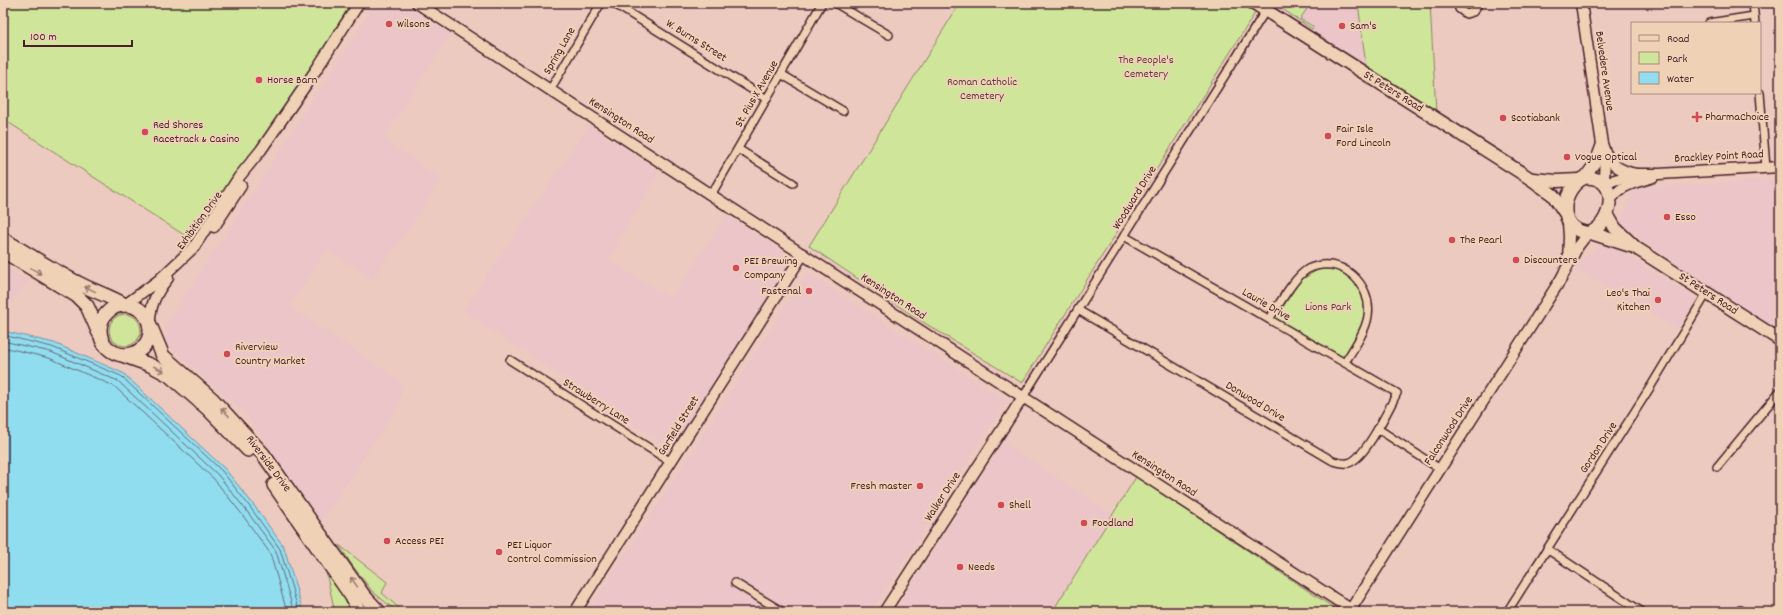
<svg xmlns="http://www.w3.org/2000/svg" width="1783" height="615" font-family="Dekko,sans-serif">
  <rect width="100%" height="100%" fill="#edcac0"/>
  <filter id="ink" filterUnits="userSpaceOnUse"><feTurbulence type="fractalNoise" baseFrequency=".025" numOctaves="2"/><feDisplacementMap in="SourceGraphic" scale="8" xChannelSelector="R" yChannelSelector="G"/><feConvolveMatrix kernelMatrix="1 2 1 2 8 2 1 2 1" color-interpolation-filters="sRGB"/></filter>
  <g filter="url(#ink)">
    <g fill="#ebc5c8">
      <polygon points="376,3 402,3 450,34 383,139 440,178 416,218 372,279 327,250 289,306 403,383 399,404 322,522 244,412 167,345 166,325"/>
      <polygon points="1266,3 1358,3 1366,66"/>
      <polygon points="589,125 659,172 608,259 671,299 727,215 796,261 672,450 463,311"/>
      <polygon points="1780,179 1780,334 1760,322 1621,225 1634,188"/>
      <polygon points="1604,245 1610,245 1696,299 1677,329 1576,268 1586,256"/>
      <polygon points="3,266 28,281 3,311"/>
      <polygon points="807,273 1007,401 871,612 588,612"/>
      <polygon points="1003,442 1113,515 1052,612 895,612"/>
    </g>
    <g fill="#cee59a" stroke="#8c8262">
      <polygon points="3,3 351,3 314,64 192,240 3,119"/>
      <polygon points="960,3 1240,3 1255,13 1022,383 915,317 809,246"/>
      <polygon points="1283,3 1292,3 1295,5 1296,3 1311,3 1300,19 1314,27 1312,29 1281,8"/>
      <polygon points="1358,3 1430,3 1436,112 1366,66"/>
      <path d="M 1319,269 C 1329,268 1341,270 1349,276 C 1360,284 1368,304 1365,317 C 1362,332 1351,346 1343,358 L 1275,319 L 1301,280 Z"/>
      <circle cx="125" cy="330" r="16"/>
      <polygon points="1136,477 1137,477 1340,612 1052,612"/>
      <polygon points="339,545 387,582 382,593 400,609 435,609 440,612 399,612 395,610 372,591 352,565"/>
      <polygon points="325,568 355,612 335,612"/>
    </g>
    <polygon fill="#90ddef" stroke="#7491a1" points="3,331 54,343 123,373 225,469 253,504 284,547 303,612 3,612"/>
    <g fill="none" stroke-linecap="round" stroke-linejoin="round">
      <g stroke="#666b79" stroke-width="1">
        <polyline points="3,335 52,347 121,376 222,471 250,507 280,549 299,612"/>
        <polyline points="3,341 51,352 118,381 218,475 246,510 276,551 294,612"/>
        <polyline points="3,347 49,358 114,386 214,479 241,513 270,553 287,612"/>
      </g>
      <g stroke="#4a1f2b" stroke-width="10">
        <g id="street">
          <polyline points="613,3 767,99"/>
          <polyline points="835,3 889,35"/>
          <polyline points="1458,3 1459,9 1466,14 1473,12 1479,3"/>
          <polyline points="1753,3 1755,23"/>
          <polyline points="1709,23 1754,16"/>
          <polyline points="781,74 843,111"/>
          <polyline points="550,90 601,3"/>
          <polyline points="1760,93 1766,168"/>
          <polyline points="738,149 793,183"/>
          <polyline points="711,195 822,3"/>
          <path d="M 1078,310 L 1333,461 C 1337,462 1343,464 1348,463 C 1365,460 1389,408 1397,393 L 1124,236"/>
          <path d="M 1269,319 C 1279,305 1294,277 1308,269 C 1340,253 1373,284 1368,316 C 1366,331 1353,350 1345,362"/>
          <polyline points="510,360 671,462"/>
          <polyline points="1023,397 1266,10"/>
          <polyline points="1378,429 1440,469"/>
          <polyline points="1717,467 1780,391"/>
          <polyline points="1547,549 1642,612"/>
          <polyline points="735,583 783,612"/>
          <polyline points="1507,612 1651,386 1707,293"/>
          <polyline points="1738,612 1740,610"/>
        </g>
      </g>
      <g stroke="#4a1f2b" stroke-width="13">
        <g id="secondary">
          <polyline points="417,3 711,195 1355,612"/>
          <polyline points="1581,3 1602,144 1605,152 1604,182"/>
          <path d="M 1605,152 C 1612,166 1621,171 1636,174"/>
          <polyline points="1584,178 1595,163 1602,144"/>
          <polyline points="1604,183 1636,174 1659,174 1780,167"/>
          <path d="M 1609,202 C 1622,183 1633,184 1653,177"/>
          <polyline points="1568,223 1569,236 1568,261"/>
          <polyline points="214,227 241,186"/>
          <polyline points="125,305 159,280 194,247 239,177 261,150 318,67 359,3"/>
          <path d="M 150,325 C 149,307 156,292 168,278"/>
          <polyline points="1351,609 1561,279 1578,246 1588,233"/>
          <polyline points="575,612 803,254"/>
          <polyline points="884,612 1023,397"/>
        </g>
      </g>
      <g stroke="#4a1f2b" stroke-width="15">
        <g id="primary">
          <polyline points="1254,3 1531,179 1553,195 1565,213"/>
          <path d="M 1584,178 C 1624,175 1611,228 1588,233 C 1556,230 1561,189 1584,178 Z"/>
          <polyline points="1533,179 1557,181 1579,180"/>
          <polyline points="1607,214 1615,228 1636,248 1780,340"/>
          <polyline points="1591,233 1631,246"/>
        </g>
      </g>
      <g stroke="#4a1f2b" stroke-width="16">
        <g id="highway">
          <path d="M 3,239 C 28,254 52,270 78,283 C 93,291 110,296 125,305"/>
          <polyline points="3,251 77,296 87,306 99,333"/>
          <circle cx="125" cy="330" r="25"/>
          <polyline points="150,325 163,356 212,399 263,454 364,596 379,612"/>
          <polyline points="122,355 150,365 169,375 207,408 248,450"/>
          <polyline points="274,485 352,597 359,612"/>
        </g>
      </g>
      <use href="#street" stroke="#efd2b6" stroke-width="7"/>
      <use href="#secondary" stroke="#efd2b6" stroke-width="10"/>
      <use href="#primary" stroke="#efd2b6" stroke-width="12"/>
      <use href="#highway" stroke="#efd2b6" stroke-width="13"/>
    </g>
    <defs><path id="oneway-shaft" d="M-6 0H5M1.5-3L5.5 0L1.5 3" fill="none" stroke-width="1.6" stroke-linecap="round" stroke-linejoin="round"/></defs>
    <g stroke="#9c7870">
      <use href="#oneway-shaft" transform="translate(36 271) rotate(31)"/>
      <use href="#oneway-shaft" transform="translate(90 289) rotate(-154)"/>
      <use href="#oneway-shaft" transform="translate(159 369) rotate(27)"/>
      <use href="#oneway-shaft" transform="translate(225 412) rotate(-134)"/>
      <use href="#oneway-shaft" transform="translate(354 582) rotate(-125)"/>
    </g>
  </g>
  <g fill="#d1495b" stroke="#efd2b6" stroke-width="1.5">
    <circle cx="389" cy="24" r="4"/>
    <circle cx="1342" cy="26" r="4"/>
    <circle cx="259" cy="80" r="4"/>
    <path d="M1695 111h4v4h4v4h-4v4h-4v-4h-4v-4h4z"/>
    <circle cx="1503" cy="118" r="4"/>
    <circle cx="145" cy="132" r="4"/>
    <circle cx="1328" cy="136" r="4"/>
    <circle cx="1567" cy="157" r="4"/>
    <circle cx="1667" cy="217" r="4"/>
    <circle cx="1452" cy="240" r="4"/>
    <circle cx="1516" cy="260" r="4"/>
    <circle cx="736" cy="268" r="4"/>
    <circle cx="809" cy="291" r="4"/>
    <circle cx="1658" cy="300" r="4"/>
    <circle cx="227" cy="354" r="4"/>
    <circle cx="920" cy="486" r="4"/>
    <circle cx="1001" cy="505" r="4"/>
    <circle cx="1084" cy="523" r="4"/>
    <circle cx="387" cy="541" r="4"/>
    <circle cx="499" cy="552" r="4"/>
    <circle cx="960" cy="567" r="4"/>
  </g>
  <g text-anchor="middle" dominant-baseline="central" stroke-width="4" stroke-linejoin="round" paint-order="stroke">
    <g font-size="12" fill="#4a1f2b" stroke="#efd2b6" text-anchor="start">
      <text x="397" y="24">Wilsons</text>
      <text x="1350" y="26">Sam's</text>
      <text x="267" y="80">Horse Barn</text>
      <text x="1705" y="117">PharmaChoice</text>
      <text x="1511" y="118">Scotiabank</text>
      <text x="153" y="125">Red Shores<tspan x="153" dy="14">Racetrack &amp; Casino</tspan></text>
      <text x="1336" y="129">Fair Isle<tspan x="1336" dy="14">Ford Lincoln</tspan></text>
      <text x="1575" y="157">Vogue Optical</text>
      <text x="1675" y="217">Esso</text>
      <text x="1460" y="240">The Pearl</text>
      <text x="1524" y="260">Discounters</text>
      <text x="744" y="261">PEI Brewing<tspan x="744" dy="14">Company</tspan></text>
      <text x="801" y="291" text-anchor="end">Fastenal</text>
      <text x="1650" y="293" text-anchor="end">Leo's Thai<tspan x="1650" dy="14">Kitchen</tspan></text>
      <text x="235" y="347">Riverview<tspan x="235" dy="14">Country Market</tspan></text>
      <text x="912" y="486" text-anchor="end">Fresh master</text>
      <text x="1009" y="505">Shell</text>
      <text x="1092" y="523">Foodland</text>
      <text x="395" y="541">Access PEI</text>
      <text x="507" y="545">PEI Liquor<tspan x="507" dy="14">Control Commission</tspan></text>
      <text x="968" y="567">Needs</text>
    </g>
    <g font-size="12" fill="#4a1f2b" stroke="#efd2b6">
      <text transform="translate(696 41) rotate(32)">W. Burns Street</text>
      <text transform="translate(560 51) rotate(-60)">Spring Lane</text>
      <text transform="translate(1604 71) rotate(82)">Belvedere Avenue</text>
      <text transform="translate(1393 92) rotate(32)">St Peters Road</text>
      <text transform="translate(757 94) rotate(-60)">St. Pius X Avenue</text>
      <text transform="translate(621 121) rotate(33)">Kensington Road</text>
      <text transform="translate(1719 157) rotate(-3)">Brackley Point Road</text>
      <text transform="translate(1135 198) rotate(-58)">Woodward Drive</text>
      <text transform="translate(200 221) rotate(-54)">Exhibition Drive</text>
      <text transform="translate(1708 294) rotate(33)">St Peters Road</text>
      <text transform="translate(893 297) rotate(33)">Kensington Road</text>
      <text transform="translate(1266 305) rotate(30)">Laurie Drive</text>
      <text transform="translate(596 402) rotate(32)">Strawberry Lane</text>
      <text transform="translate(1255 402) rotate(31)">Donwood Drive</text>
      <text transform="translate(679 426) rotate(-58)">Garfield Street</text>
      <text transform="translate(1449 431) rotate(-57)">Falconwood Drive</text>
      <text transform="translate(1599 448) rotate(-57)">Gordon Drive</text>
      <text transform="translate(268 464) rotate(53)">Riverside Drive</text>
      <text transform="translate(1164 474) rotate(33)">Kensington Road</text>
      <text transform="translate(943 497) rotate(-57)">Walker Drive</text>
    </g>
    <g font-size="12" fill="#5e3d3c" stroke="#efd2b6">
      <text x="1146" y="60">The People's<tspan x="1146" dy="14">Cemetery</tspan></text>
      <text x="982" y="82">Roman Catholic<tspan x="982" dy="14">Cemetery</tspan></text>
      <text x="1328" y="307">Lions Park</text>
    </g>
  </g>
  <rect width="1783" height="615" fill="none" stroke="#efd2b6" stroke-width="16"/>
  <rect x="8" y="8" width="1767" height="599" fill="none" stroke="#4a1f2b" stroke-width="1.5" filter="url(#ink)"/>
  <rect x="1631" y="22" width="130" height="72" fill="#efd2b6" stroke="#ad8a7e"/>
  <rect x="1639" y="35" width="20" height="6" fill="#efd2b6" stroke="#ad8a7e"/>
  <text x="1667" y="42" font-size="12" fill="#4a1f2b">Road</text>
  <rect x="1639" y="52" width="20" height="12" fill="#cee59a" stroke="#ad8a7e"/>
  <text x="1667" y="62" font-size="12" fill="#4a1f2b">Park</text>
  <rect x="1639" y="72" width="20" height="12" fill="#90ddef" stroke="#ad8a7e"/>
  <text x="1667" y="82" font-size="12" fill="#4a1f2b">Water</text>
  <path d="M24 40v6h108v-6" fill="none" stroke="#4a1f2b" stroke-width="2"/>
  <text x="30" y="40" font-size="12" fill="#4a1f2b" stroke="#efd2b6" stroke-width="3" paint-order="stroke">100 m</text>
</svg>
